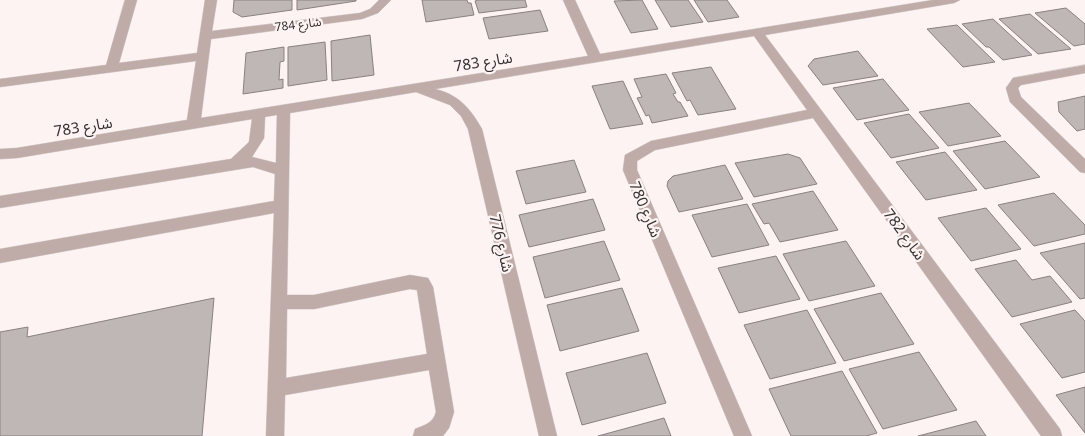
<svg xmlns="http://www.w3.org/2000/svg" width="1085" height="436" font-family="'Noto Sans','Noto Sans Arabic',sans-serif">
  <rect width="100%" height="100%" fill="#fcf3f2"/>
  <g fill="#bfb7b6" stroke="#898180">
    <polygon points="234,0 292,0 292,10 242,17 233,12"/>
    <polygon points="297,0 356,0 356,1 297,10"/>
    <polygon points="422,0 467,0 468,3 471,3 474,15 426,22"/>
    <polygon points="478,0 525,0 527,7 479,13 475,1"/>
    <polygon points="642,0 658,29 631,33 614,1"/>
    <polygon points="655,0 688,0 703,22 671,27"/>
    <polygon points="694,0 727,0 739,17 708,22"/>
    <polygon points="1066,8 1085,24 1085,44 1074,46 1035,13"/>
    <polygon points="540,10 548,31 489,39 483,18"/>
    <polygon points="1030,14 1071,49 1038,54 999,19"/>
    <polygon points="993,19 1032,55 1003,60 989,47 986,47 962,24"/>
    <polygon points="957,25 995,62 963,67 927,29"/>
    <polygon points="370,35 374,75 332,81 331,41"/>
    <polygon points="325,42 327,80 288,86 288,47"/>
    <polygon points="284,47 284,61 280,62 279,80 283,79 283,88 243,94 246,53"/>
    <polygon points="858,51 878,76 823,85 808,66 814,59"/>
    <polygon points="711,67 736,109 698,115 690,100 687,101 672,73"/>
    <polygon points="666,74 676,93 673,94 678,102 680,102 688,116 652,123 649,115 646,116 637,98 642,97 634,79"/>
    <polygon points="883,79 909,110 857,120 833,88"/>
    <polygon points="623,81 643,124 610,129 592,86"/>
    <polygon points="1085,96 1085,129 1077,131 1059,112 1058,102"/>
    <polygon points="969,103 1001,136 948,146 919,112"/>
    <polygon points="909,114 939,148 891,158 864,123"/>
    <polygon points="1005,141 1040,177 985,189 953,151"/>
    <polygon points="945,152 977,190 926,200 896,162"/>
    <polygon points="788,154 800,158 817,184 754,197 735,163"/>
    <polygon points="574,160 586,192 526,204 516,171"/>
    <polygon points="725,165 743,199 679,212 667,186 668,181 673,176"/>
    <polygon points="813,191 838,230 780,242 769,223 764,224 752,204"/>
    <polygon points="1054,193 1085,225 1085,234 1034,246 998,205"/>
    <polygon points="593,199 605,230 529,247 519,215"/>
    <polygon points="747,204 769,245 712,257 692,215"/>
    <polygon points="986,208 1021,249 971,261 938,218"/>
    <polygon points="604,241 620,280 545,298 533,257"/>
    <polygon points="846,241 875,286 809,301 783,254"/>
    <polygon points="1085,243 1085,298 1080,299 1040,253"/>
    <polygon points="776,256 800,299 739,313 718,268"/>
    <polygon points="1016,260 1032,280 1050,276 1072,302 1012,317 975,269"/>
    <polygon points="622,288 639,331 560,351 547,305"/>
    <polygon points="881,293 914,344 844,361 814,309"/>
    <polygon points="214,298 202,436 0,436 0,332 28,327 27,337"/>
    <polygon points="807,310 836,363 770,379 744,325"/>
    <polygon points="1075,310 1085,321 1085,372 1062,378 1020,324"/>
    <polygon points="919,352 957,410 883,429 849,369"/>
    <polygon points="647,353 666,403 582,425 566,373"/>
    <polygon points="842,371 877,433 866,436 791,436 769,389"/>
    <polygon points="1085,387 1085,433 1056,395"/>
    <polygon points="664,418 671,436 598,436"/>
    <polygon points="976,421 986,436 918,436"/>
  </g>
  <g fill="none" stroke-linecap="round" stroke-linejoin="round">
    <g stroke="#d8d0cf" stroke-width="1">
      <g id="minor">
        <path d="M 125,0 L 137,0 L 119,63 L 197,53 L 205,0 L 217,0 L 212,31 L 360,13 L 370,9 L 379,0 L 391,0 L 378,13 L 362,19 L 211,39 L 201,118 L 588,56 L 563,0 L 575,0 L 600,54 L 933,0 L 960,0 L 954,3 L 765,35 L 1060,429 L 1062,436 L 1041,436 L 813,118 L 655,150 L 637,161 L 637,170 L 752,436 L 734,436 L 623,170 L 625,155 L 651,141 L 807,110 L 754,36 L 435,89 C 459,95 470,108 482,129 L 557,436 L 539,436 L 468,129 L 461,116 L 450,105 L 416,92 L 290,113 L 287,295 L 314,295 L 410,275 L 428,278 L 433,287 L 454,412 L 449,428 L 443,436 L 413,436 L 415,429 C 425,425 433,423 436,412 L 429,370 L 285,395 L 284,436 L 266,436 L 274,213 L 0,263 L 0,249 L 274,201 L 275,174 L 253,167 L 0,208 L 0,196 L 231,159 L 249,142 L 252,119 L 17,158 L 0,159 L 0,149 L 17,148 L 187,120 L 196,61 L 0,87 L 0,79 L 106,65 ZM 277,115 L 276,163 L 252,157 L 264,138 L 265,117 ZM 410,289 L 417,290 L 427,354 L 286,378 L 287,309 L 314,309 Z"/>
        <polygon points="1085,65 1085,73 1021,85 1018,88 1021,97 1085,159 1085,173 1080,172 1010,102 1006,88 1013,78"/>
      </g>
    </g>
    <use href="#minor" fill="#bfaba7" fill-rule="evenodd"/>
  </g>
  <g text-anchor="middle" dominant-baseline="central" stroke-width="4.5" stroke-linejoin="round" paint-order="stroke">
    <g font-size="12" fill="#343130" stroke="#fcf3f2">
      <text transform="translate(298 24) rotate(-7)">شارع 784</text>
    </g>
    <g font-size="15" fill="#343130" stroke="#fcf3f2">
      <text transform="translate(483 61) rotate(-9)">شارع 783</text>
      <text transform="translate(83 126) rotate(-9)">شارع 783</text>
      <text transform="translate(646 209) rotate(67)">شارع 780</text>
      <text transform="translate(905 234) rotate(54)">شارع 782</text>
      <text transform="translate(502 243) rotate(77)">شارع 776</text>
    </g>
  </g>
</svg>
